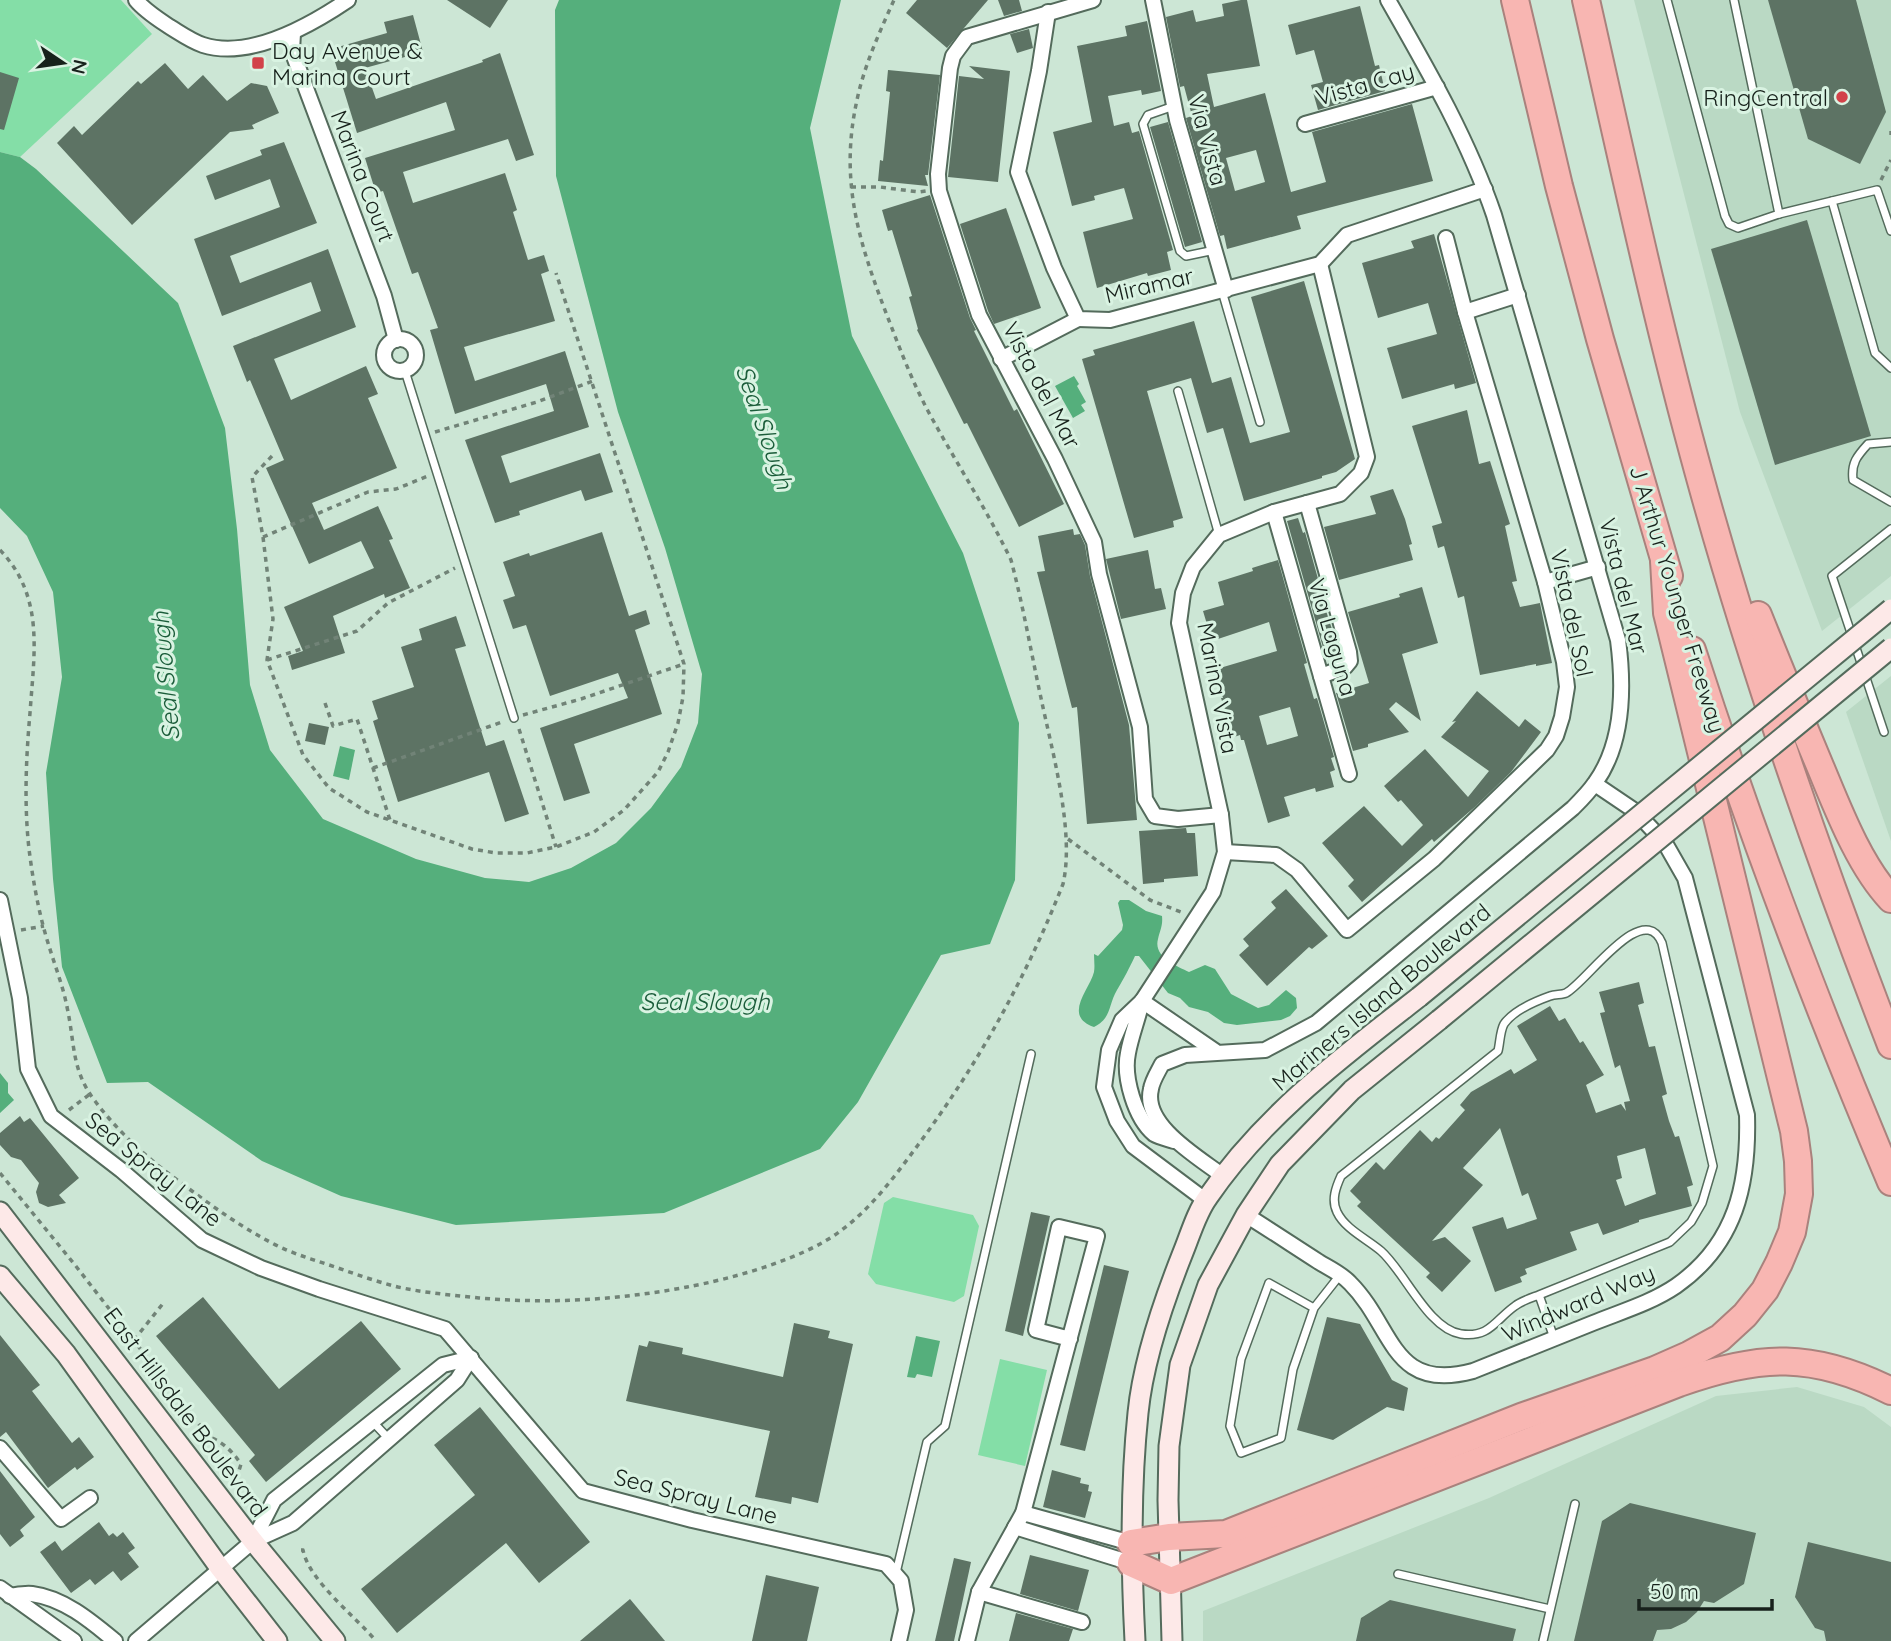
<svg xmlns="http://www.w3.org/2000/svg" width="1891" height="1641" font-family="Quicksand,sans-serif">
  <rect width="100%" height="100%" fill="#cce6d5"/>
  <g fill="#bad9c4">
    <polygon points="1634,0 1891,0 1891,576 1822,631 1740,412"/>
    <polygon points="1891,676 1891,841 1846,712"/>
    <polygon points="1797,1387 1864,1407 1891,1427 1891,1641 1203,1641 1203,1611 1489,1498 1716,1396"/>
  </g>
  <g fill="#84dea7">
    <polygon points="0,0 121,0 152,34 20,157 0,152"/>
    <polygon points="893,1197 973,1215 979,1226 964,1296 954,1302 876,1284 868,1274 884,1203"/>
    <polygon points="1000,1359 1047,1370 1025,1466 978,1455"/>
  </g>
  <g fill="#55af7c">
    <polygon points="559,0 841,0 810,128 852,336 963,553 1019,723 1015,880 990,944 941,955 858,1102 820,1149 664,1213 456,1225 341,1196 262,1161 148,1082 107,1083 62,967 53,879 46,773 62,677 53,592 27,536 0,508 0,152 20,157 36,169 178,303 225,428 237,529 250,685 270,750 323,819 416,859 485,878 529,882 571,868 616,843 651,808 681,767 698,723 702,674 665,548 618,412 556,176 555,10"/>
    <polygon points="1074,376 1079,384 1077,386 1086,402 1081,405 1085,411 1073,418 1055,386"/>
    <polygon points="340,746 355,750 349,780 333,776"/>
    <path d="M 1120,900 L 1129,900 L 1146,911 L 1162,916 C 1163,926 1160,930 1158,939 C 1153,957 1177,966 1189,972 L 1205,965 L 1215,969 L 1231,994 L 1258,1008 L 1269,1005 L 1286,990 L 1296,998 L 1297,1008 L 1290,1016 L 1281,1020 L 1237,1025 L 1224,1023 L 1208,1012 L 1189,1007 L 1180,998 L 1168,993 L 1139,956 L 1135,956 C 1129,969 1124,978 1117,990 C 1108,1005 1112,1018 1094,1027 C 1062,1016 1090,989 1094,972 C 1095,966 1094,960 1094,954 L 1098,956 L 1122,930 L 1123,925 L 1118,903 Z"/>
    <polygon points="0,1073 8,1083 8,1093 14,1100 0,1113"/>
    <polygon points="916,1336 940,1341 932,1377 917,1374 915,1378 907,1377"/>
  </g>
  <g fill="#5d7364" fill-rule="evenodd">
    <polygon points="447,0 508,0 490,28"/>
    <polygon points="917,0 988,0 947,48 906,13"/>
    <polygon points="998,0 1019,0 1022,11 1004,16"/>
    <path d="M 1241,0 L 1247,0 L 1260,66 L 1207,74 L 1214,107 L 1265,93 L 1291,192 L 1326,182 L 1312,132 L 1412,104 L 1433,181 L 1297,216 L 1301,229 L 1227,249 L 1224,235 L 1220,236 L 1186,118 L 1192,116 L 1184,86 L 1180,87 L 1166,17 L 1193,10 L 1196,22 L 1224,16 L 1222,4 ZM 1256,150 L 1265,182 L 1235,191 L 1226,158 Z"/>
    <polygon points="1768,0 1856,0 1886,112 1860,164 1808,139"/>
    <polygon points="1360,6 1375,66 1379,65 1385,91 1318,110 1311,85 1323,82 1314,50 1296,55 1288,25"/>
    <polygon points="413,15 423,52 365,68 376,99 483,62 482,60 500,53 534,155 516,161 508,139 403,172 413,203 505,173 517,210 513,212 528,260 544,255 549,271 541,274 555,321 464,347 475,381 565,351 589,427 501,456 510,483 600,453 613,492 585,501 581,490 519,511 520,515 495,523 465,440 554,411 546,384 455,414 430,330 438,328 418,272 412,274 383,191 376,193 365,158 455,130 446,102 357,133 331,49 387,33 384,22"/>
    <polygon points="1147,21 1161,91 1142,95 1141,90 1108,96 1114,126 1129,122 1132,133 1139,131 1173,250 1167,252 1171,270 1148,276 1147,273 1097,288 1083,232 1133,219 1124,188 1094,196 1095,200 1072,206 1053,132 1092,122 1077,46 1127,36 1125,26"/>
    <polygon points="1029,29 1033,48 1017,53 1010,34"/>
    <polygon points="165,63 188,89 203,75 227,101 251,83 267,86 279,113 252,125 254,129 230,132 132,225 57,143 74,126 82,135 138,81 141,84"/>
    <polygon points="969,66 1010,71 998,182 948,177 959,76 984,79"/>
    <polygon points="888,70 940,75 928,175 925,175 928,186 878,181 880,160 883,161 890,92 886,91"/>
    <polygon points="0,72 19,78 4,130 0,129"/>
    <polygon points="1168,122 1202,242 1185,247 1150,127"/>
    <polygon points="284,142 317,223 230,256 240,283 328,249 356,327 274,359 291,400 366,366 378,394 368,398 397,468 312,503 324,530 378,506 393,539 389,540 410,588 385,598 384,594 333,616 345,653 292,670 288,656 303,651 284,607 374,568 361,541 309,564 266,468 284,460 250,380 247,382 233,346 321,311 311,282 222,316 194,239 280,207 270,179 215,200 206,176 262,155 260,150"/>
    <polygon points="930,195 970,318 976,330 974,331 1014,411 1017,409 1064,504 1019,527 967,423 964,424 917,330 918,329 909,297 912,296 892,230 888,231 882,210"/>
    <polygon points="1006,208 1041,308 994,324 988,311 960,224"/>
    <polygon points="1807,220 1871,436 1775,465 1711,249"/>
    <polygon points="1434,234 1476,383 1455,389 1454,384 1402,399 1387,348 1437,334 1428,303 1378,318 1362,263 1414,248 1411,241"/>
    <polygon points="1304,281 1355,459 1336,472 1322,476 1322,478 1244,501 1223,428 1207,433 1191,378 1147,391 1183,518 1173,521 1174,527 1134,538 1082,359 1095,355 1093,350 1194,321 1212,383 1231,377 1250,443 1290,432 1251,297"/>
    <polygon points="1467,410 1479,464 1490,461 1510,524 1505,526 1517,581 1512,582 1520,607 1540,603 1552,663 1536,666 1536,664 1480,675 1464,596 1458,598 1444,546 1438,548 1432,526 1442,523 1412,426"/>
    <polygon points="1393,489 1405,519 1412,544 1409,545 1413,560 1339,580 1324,527 1376,514 1370,496"/>
    <polygon points="1298,518 1303,533 1305,532 1320,586 1318,586 1340,654 1326,658 1287,521"/>
    <polygon points="1073,529 1074,535 1080,534 1085,545 1090,576 1129,725 1137,820 1087,824 1077,707 1072,708 1037,572 1045,571 1038,536"/>
    <polygon points="602,532 629,616 646,610 650,624 635,630 662,714 574,744 590,793 564,801 540,728 628,698 618,673 550,696 526,625 513,629 503,600 515,596 503,562 529,553 530,556"/>
    <polygon points="1148,550 1155,589 1161,588 1166,609 1121,619 1106,559"/>
    <path d="M 1278,560 L 1307,663 L 1304,664 L 1314,699 L 1317,698 L 1334,757 L 1331,758 L 1335,770 L 1330,772 L 1334,787 L 1316,792 L 1315,788 L 1284,797 L 1290,816 L 1268,823 L 1244,740 L 1241,740 L 1240,735 L 1234,737 L 1221,698 L 1223,698 L 1217,677 L 1220,668 L 1277,651 L 1269,622 L 1212,641 L 1203,611 L 1224,605 L 1218,582 L 1253,571 L 1252,568 ZM 1290,707 L 1298,736 L 1267,745 L 1259,716 Z"/>
    <polygon points="1422,587 1438,643 1402,654 1421,721 1396,702 1389,709 1409,732 1368,744 1368,747 1353,751 1336,693 1369,683 1348,612 1400,597 1399,594"/>
    <polygon points="456,616 466,646 455,649 486,746 504,740 529,814 505,822 489,772 398,802 373,721 378,719 372,701 414,687 401,647 422,640 419,629"/>
    <polygon points="1477,691 1519,727 1525,719 1541,732 1511,772 1476,806 1434,842 1432,839 1362,902 1348,886 1354,880 1322,843 1364,806 1402,846 1423,825 1401,800 1398,802 1384,786 1425,749 1468,797 1489,771 1441,737 1456,721 1452,722"/>
    <polygon points="309,723 329,727 325,745 305,741"/>
    <polygon points="1186,828 1187,833 1195,833 1198,876 1164,879 1164,882 1143,884 1139,831"/>
    <polygon points="1286,889 1328,936 1312,949 1309,947 1267,986 1239,955 1249,946 1243,939 1276,908 1271,902"/>
    <path d="M 1639,982 L 1644,1003 L 1638,1005 L 1649,1047 L 1655,1046 L 1667,1094 L 1662,1096 L 1669,1121 L 1675,1137 L 1679,1136 L 1693,1185 L 1687,1187 L 1692,1206 L 1639,1220 L 1639,1222 L 1603,1235 L 1598,1223 L 1570,1232 L 1577,1250 L 1525,1269 L 1527,1274 L 1520,1277 L 1522,1282 L 1495,1292 L 1472,1227 L 1503,1217 L 1507,1229 L 1537,1219 L 1528,1193 L 1522,1196 L 1500,1128 L 1463,1168 L 1483,1185 L 1432,1241 L 1445,1237 L 1471,1261 L 1442,1292 L 1426,1277 L 1430,1273 L 1357,1206 L 1361,1202 L 1350,1191 L 1376,1162 L 1384,1170 L 1420,1130 L 1432,1142 L 1436,1137 L 1439,1139 L 1465,1110 L 1460,1105 L 1471,1092 L 1511,1069 L 1514,1074 L 1537,1060 L 1517,1026 L 1550,1006 L 1559,1021 L 1565,1018 L 1580,1043 L 1583,1041 L 1604,1075 L 1586,1085 L 1596,1113 L 1621,1104 L 1626,1111 L 1624,1102 L 1630,1101 L 1620,1065 L 1615,1068 L 1600,1013 L 1605,1012 L 1599,992 ZM 1645,1148 L 1656,1194 L 1625,1206 L 1616,1180 L 1622,1178 L 1617,1156 Z"/>
    <polygon points="20,1116 24,1122 30,1118 79,1178 59,1195 66,1203 48,1207 39,1203 36,1192 39,1183 21,1160 11,1157 0,1145 0,1133"/>
    <polygon points="1031,1212 1050,1216 1023,1336 1005,1331"/>
    <polygon points="1104,1265 1129,1271 1085,1451 1060,1445"/>
    <polygon points="203,1297 279,1389 361,1321 401,1369 266,1482 249,1461 255,1455 156,1336"/>
    <polygon points="1327,1317 1360,1324 1392,1380 1408,1388 1404,1411 1387,1407 1333,1440 1297,1430"/>
    <polygon points="794,1323 830,1331 828,1338 853,1344 818,1503 792,1497 791,1504 755,1497 770,1431 626,1401 639,1345 647,1347 649,1341 683,1348 682,1354 783,1377"/>
    <polygon points="0,1335 40,1385 32,1391 72,1443 79,1437 94,1457 77,1470 75,1467 48,1488 6,1432 0,1437"/>
    <polygon points="480,1407 590,1542 539,1583 506,1543 397,1633 361,1589 475,1495 434,1445"/>
    <polygon points="1052,1470 1081,1478 1080,1483 1089,1485 1088,1491 1092,1492 1085,1518 1043,1507"/>
    <polygon points="0,1471 35,1517 20,1530 24,1536 10,1547 0,1534"/>
    <polygon points="1630,1503 1756,1533 1744,1584 1714,1603 1704,1601 1697,1612 1686,1622 1671,1629 1657,1630 1653,1641 1574,1641 1602,1521"/>
    <polygon points="99,1522 109,1536 113,1533 117,1537 123,1532 135,1548 128,1553 139,1567 121,1581 113,1571 95,1585 90,1579 71,1593 40,1552 55,1541 62,1551"/>
    <polygon points="1808,1542 1891,1562 1891,1641 1826,1641 1824,1631 1815,1628 1795,1597"/>
    <polygon points="1030,1555 1089,1570 1078,1611 1020,1594"/>
    <polygon points="954,1558 971,1562 954,1641 935,1641"/>
    <polygon points="766,1575 819,1587 807,1641 752,1641"/>
    <polygon points="630,1599 665,1641 580,1641"/>
    <polygon points="1390,1600 1516,1629 1513,1641 1356,1641 1361,1618"/>
    <polygon points="1016,1613 1073,1629 1069,1641 1009,1641"/>
  </g>
  <g fill="none" stroke-linecap="round" stroke-linejoin="round">
    <g stroke="#546b5c" stroke-width="10">
      <g id="service">
        <polyline points="1667,0 1725,216 1729,224 1738,228 1779,214 1877,190 1891,231"/>
        <polyline points="1734,0 1779,214"/>
        <polyline points="1174,106 1148,115 1143,124 1180,251 1186,256 1215,250"/>
        <polyline points="1832,201 1875,353 1891,368"/>
        <polyline points="1222,291 1260,422"/>
        <polyline points="405,371 514,718"/>
        <polyline points="1178,391 1219,535"/>
        <path d="M 1891,442 L 1868,444 C 1857,456 1851,463 1853,480 L 1891,502"/>
        <polyline points="1884,732 1832,576 1891,529"/>
        <path d="M 1539,1295 L 1670,1242 L 1691,1222 L 1702,1203 L 1713,1166 L 1662,943 C 1643,898 1586,983 1566,993 C 1562,995 1555,994 1550,996 C 1536,1001 1513,1011 1504,1024 C 1500,1031 1500,1043 1498,1051 L 1341,1176 C 1336,1187 1331,1200 1337,1212 C 1345,1229 1367,1239 1381,1251 C 1405,1272 1428,1329 1461,1334 C 1490,1338 1495,1320 1515,1306 C 1521,1301 1531,1298 1539,1295 L 1554,1338"/>
        <polyline points="1314,1308 1269,1283 1241,1359 1230,1426 1241,1453 1281,1438 1293,1369 1314,1308 1340,1275"/>
        <polyline points="372,1421 388,1438"/>
        <polyline points="896,1573 927,1442 945,1426 1031,1054"/>
        <polyline points="1398,1574 1550,1609"/>
        <polyline points="1543,1641 1575,1504"/>
      </g>
    </g>
    <g stroke="#546b5c" stroke-width="18">
      <g id="minor">
        <path d="M 136,0 C 145,11 158,19 170,27 C 180,33 191,41 203,45 C 250,60 311,25 348,0"/>
        <polyline points="1093,0 967,37 953,56 950,68 938,174 939,191 979,315 1055,459 1094,542 1099,574 1140,727 1145,799 1155,816 1178,819 1221,815"/>
        <polyline points="1153,0 1177,120 1226,290"/>
        <polyline points="1048,12 1039,71 1018,172 1054,268 1078,319 1110,320 1320,264 1347,235 1485,189"/>
        <polyline points="293,33 292,51 384,296 396,340"/>
        <polyline points="1305,124 1437,87"/>
        <polyline points="1465,312 1518,295"/>
        <circle cx="400" cy="355" r="16"/>
        <polyline points="1001,359 1078,319"/>
        <polyline points="1307,503 1349,652 1350,661 1345,667 1321,676"/>
        <polyline points="1274,512 1349,774"/>
        <polyline points="1545,582 1598,567"/>
        <polyline points="1225,852 1276,855 1297,870 1347,930 1434,859 1547,750 1556,736 1562,717 1567,687 1564,662 1545,582 1465,312 1446,238"/>
        <polyline points="0,900 20,998 28,1069 51,1116 121,1170 202,1240 261,1268 319,1289 445,1329 583,1491 692,1520 886,1564 901,1581 906,1610 899,1641"/>
        <path d="M 1142,1001 C 1138,1019 1131,1036 1128,1053 C 1123,1077 1135,1118 1154,1134 C 1159,1137 1168,1139 1174,1141"/>
        <polyline points="1142,1001 1215,1051"/>
        <path d="M 1223,1176 C 1198,1157 1142,1125 1151,1089 C 1152,1081 1158,1072 1162,1064 L 1185,1055 L 1265,1050 L 1316,1023 L 1573,808 C 1581,800 1589,792 1595,783 C 1624,743 1624,686 1618,640 L 1494,215 C 1468,139 1428,70 1388,0"/>
        <polyline points="1205,1200 1133,1146 1117,1121 1104,1087 1109,1050 1122,1020 1142,1001 1213,892 1225,852 1221,815 1179,623 1183,593 1193,567 1219,535 1274,512 1340,494 1361,473 1367,457 1320,264"/>
        <path d="M 1246,1215 C 1270,1230 1294,1246 1319,1262 C 1329,1268 1342,1274 1350,1283 C 1394,1327 1391,1393 1473,1371 C 1513,1355 1553,1339 1593,1323 C 1620,1312 1651,1303 1676,1286 C 1736,1244 1749,1184 1747,1115 L 1685,878 L 1665,843 L 1635,811 L 1595,784"/>
        <polyline points="0,1448 61,1519 90,1498"/>
        <polyline points="1023,1513 1131,1543"/>
        <polyline points="1015,1527 1131,1563"/>
        <polyline points="253,1541 274,1500 443,1365 471,1358"/>
        <polyline points="0,1588 74,1641"/>
        <polyline points="979,1592 1082,1622"/>
        <path d="M 10,1596 C 17,1595 25,1593 32,1594 C 64,1598 92,1622 115,1641"/>
        <polyline points="136,1641 253,1541 293,1523 457,1380 471,1358"/>
        <polyline points="967,1641 979,1592 1023,1513 1097,1236 1059,1227 1036,1330 1070,1339"/>
      </g>
    </g>
    <g stroke="#546b5c" stroke-width="23">
      <g id="secondary">
        <polyline points="0,1212 253,1541 335,1641"/>
        <polyline points="0,1276 66,1354 220,1568 277,1641"/>
        <path d="M 1135,1641 C 1131,1565 1130,1489 1138,1413 C 1143,1362 1163,1303 1182,1255 C 1190,1236 1196,1213 1208,1197 C 1263,1116 1342,1057 1419,997"/>
        <polyline points="1172,1641 1168,1500 1169,1446 1180,1365 1208,1285 1246,1215 1280,1164 1352,1090 1439,1020"/>
      </g>
    </g>
    <g stroke="#a9827d" stroke-width="30">
      <g id="motorway">
        <polyline points="1515,0 1559,186 1600,339 1669,576"/>
        <path d="M 1586,0 C 1622,159 1656,318 1699,474 C 1752,667 1819,859 1891,1045"/>
        <path d="M 1758,615 C 1778,665 1799,716 1820,766 C 1838,809 1859,865 1891,899"/>
        <path d="M 1692,650 C 1750,830 1817,1007 1891,1182"/>
        <polyline points="1131,1543 1169,1537 1226,1534 1521,1417 1655,1370 1689,1355 1720,1338 1745,1315 1765,1290 1779,1263 1792,1232 1799,1194 1798,1161 1794,1131 1667,613 1664,561"/>
        <path d="M 1131,1563 L 1171,1581 L 1679,1383 C 1760,1354 1813,1352 1891,1391"/>
      </g>
    </g>
    <g stroke="#718377" stroke-width="3.5" stroke-dasharray="5 5" stroke-linecap="butt">
      <polyline points="1891,131 1891,135"/>
      <polyline points="1881,180 1891,160"/>
      <polyline points="851,187 880,187 919,192 926,191"/>
      <polyline points="435,432 537,402 593,381"/>
      <polyline points="272,456 252,477 263,537 273,619 267,660 303,755 329,788 367,812 472,849 496,853 527,853 556,847 594,832 624,810 658,772 668,752 678,723 683,697 684,664 556,273"/>
      <polyline points="263,537 368,492 396,489 428,476"/>
      <path d="M 0,550 C 45,597 34,653 30,713 C 26,758 24,804 29,849 C 33,881 39,915 49,946 C 55,966 63,986 67,1007 C 75,1043 71,1070 95,1101 C 119,1133 148,1159 180,1182 C 209,1204 238,1225 270,1242 C 292,1254 315,1260 338,1268 C 358,1275 378,1282 398,1287 C 425,1293 452,1295 479,1298 C 549,1304 618,1300 687,1287 C 731,1279 803,1259 839,1232 C 871,1209 895,1176 918,1145 C 978,1064 1026,978 1063,884 C 1075,832 1052,751 1041,698 C 1031,652 1023,605 1011,560 C 986,508 955,461 928,411 C 912,381 900,349 888,318 C 859,243 839,181 857,100 C 864,66 880,31 894,0"/>
      <polyline points="267,660 357,631 388,603 455,568"/>
      <polyline points="325,703 333,726 357,719 390,820"/>
      <polyline points="523,715 581,699 684,664"/>
      <polyline points="519,729 556,847"/>
      <polyline points="373,768 502,722"/>
      <polyline points="1068,839 1150,900 1181,912"/>
      <polyline points="21,930 44,926"/>
      <polyline points="69,1110 90,1094"/>
      <path d="M 0,1173 L 75,1265 L 209,1437 C 223,1442 232,1451 241,1464 L 237,1477"/>
      <polyline points="134,1340 165,1301"/>
      <path d="M 301,1550 L 303,1550 C 309,1581 356,1617 376,1641"/>
    </g>
    <use href="#service" stroke="#fff" stroke-width="7"/>
    <use href="#minor" stroke="#fff" stroke-width="14"/>
    <use href="#secondary" stroke="#fde9e8" stroke-width="19"/>
    <use href="#motorway" stroke="#f8b6b2" stroke-width="26"/>
    <g stroke="#546b5c" stroke-width="23" stroke-linecap="butt">
      <g id="secondary-bridge">
        <polyline points="1419,997 1891,609"/>
        <polyline points="1439,1020 1891,648"/>
      </g>
    </g>
    <use href="#secondary-bridge" stroke="#fde9e8" stroke-width="19"/>
  </g>
  <g fill="#d24249" stroke="#d9f3e2" stroke-width="2.5">
    <rect x="251" y="56" width="14" height="14" rx="3.5"/>
    <circle cx="1842" cy="97" r="7"/>
  </g>
  <g text-anchor="middle" dominant-baseline="central" stroke-width="6" stroke-linejoin="round" paint-order="stroke">
    <g font-size="23" fill="#17211b" stroke="#d9f3e2" text-anchor="start">
      <text x="272" y="50">Day Avenue &amp;<tspan x="272" dy="26">Marina Court</tspan></text>
      <text x="1828" y="97" text-anchor="end">RingCentral</text>
    </g>
    <g font-size="23" fill="#17211b" stroke="#d9f3e2">
      <text transform="translate(1365 84) rotate(-16)">Vista Cay</text>
      <text transform="translate(1208 140) rotate(75)">Via Vista</text>
      <text transform="translate(363 176) rotate(69)">Marina Court</text>
      <text transform="translate(1149 285) rotate(-13)">Miramar</text>
      <text transform="translate(1042 385) rotate(62)">Vista del Mar</text>
      <text transform="translate(1624 586) rotate(76)">Vista del Mar</text>
      <text transform="translate(1678 599) rotate(73)">J Arthur Younger Freeway</text>
      <text transform="translate(1572 613) rotate(78)">Vista del Sol</text>
      <text transform="translate(1333 637) rotate(74)">Via Laguna</text>
      <text transform="translate(1218 688) rotate(79)">Marina Vista</text>
      <text transform="translate(1381 997) rotate(-40)">Mariners Island Boulevard</text>
      <text transform="translate(154 1169) rotate(39)">Sea Spray Lane</text>
      <text transform="translate(1578 1303) rotate(-23)">Windward Way</text>
      <text transform="translate(186 1412) rotate(53)">East Hillsdale Boulevard</text>
      <text transform="translate(696 1496) rotate(14)">Sea Spray Lane</text>
    </g>
    <g font-size="24" font-style="italic" fill="#1b5d3a" stroke="#d9f3e2">
      <text transform="translate(765 427) rotate(71)">Seal Slough</text>
      <text transform="translate(165 676) rotate(-95)">Seal Slough</text>
      <text x="705" y="1001">Seal Slough</text>
    </g>
  </g>
  <g transform="translate(63 63) rotate(103)" stroke="#d9f3e2" stroke-width="5" paint-order="stroke">
  <path d="M0-5L12 26L0 18L-12 26Z" fill="#17211b"/>
  <text y="-10" font-size="19" font-weight="bold" text-anchor="middle" fill="#17211b">N</text>
  </g>
  <path d="M1639 1599v10h133v-10" fill="none" stroke="#17211b" stroke-width="3.5"/>
  <text x="1650" y="1599" font-size="21" fill="#17211b" stroke="#d9f3e2" stroke-width="5" paint-order="stroke">50 m</text>
</svg>
